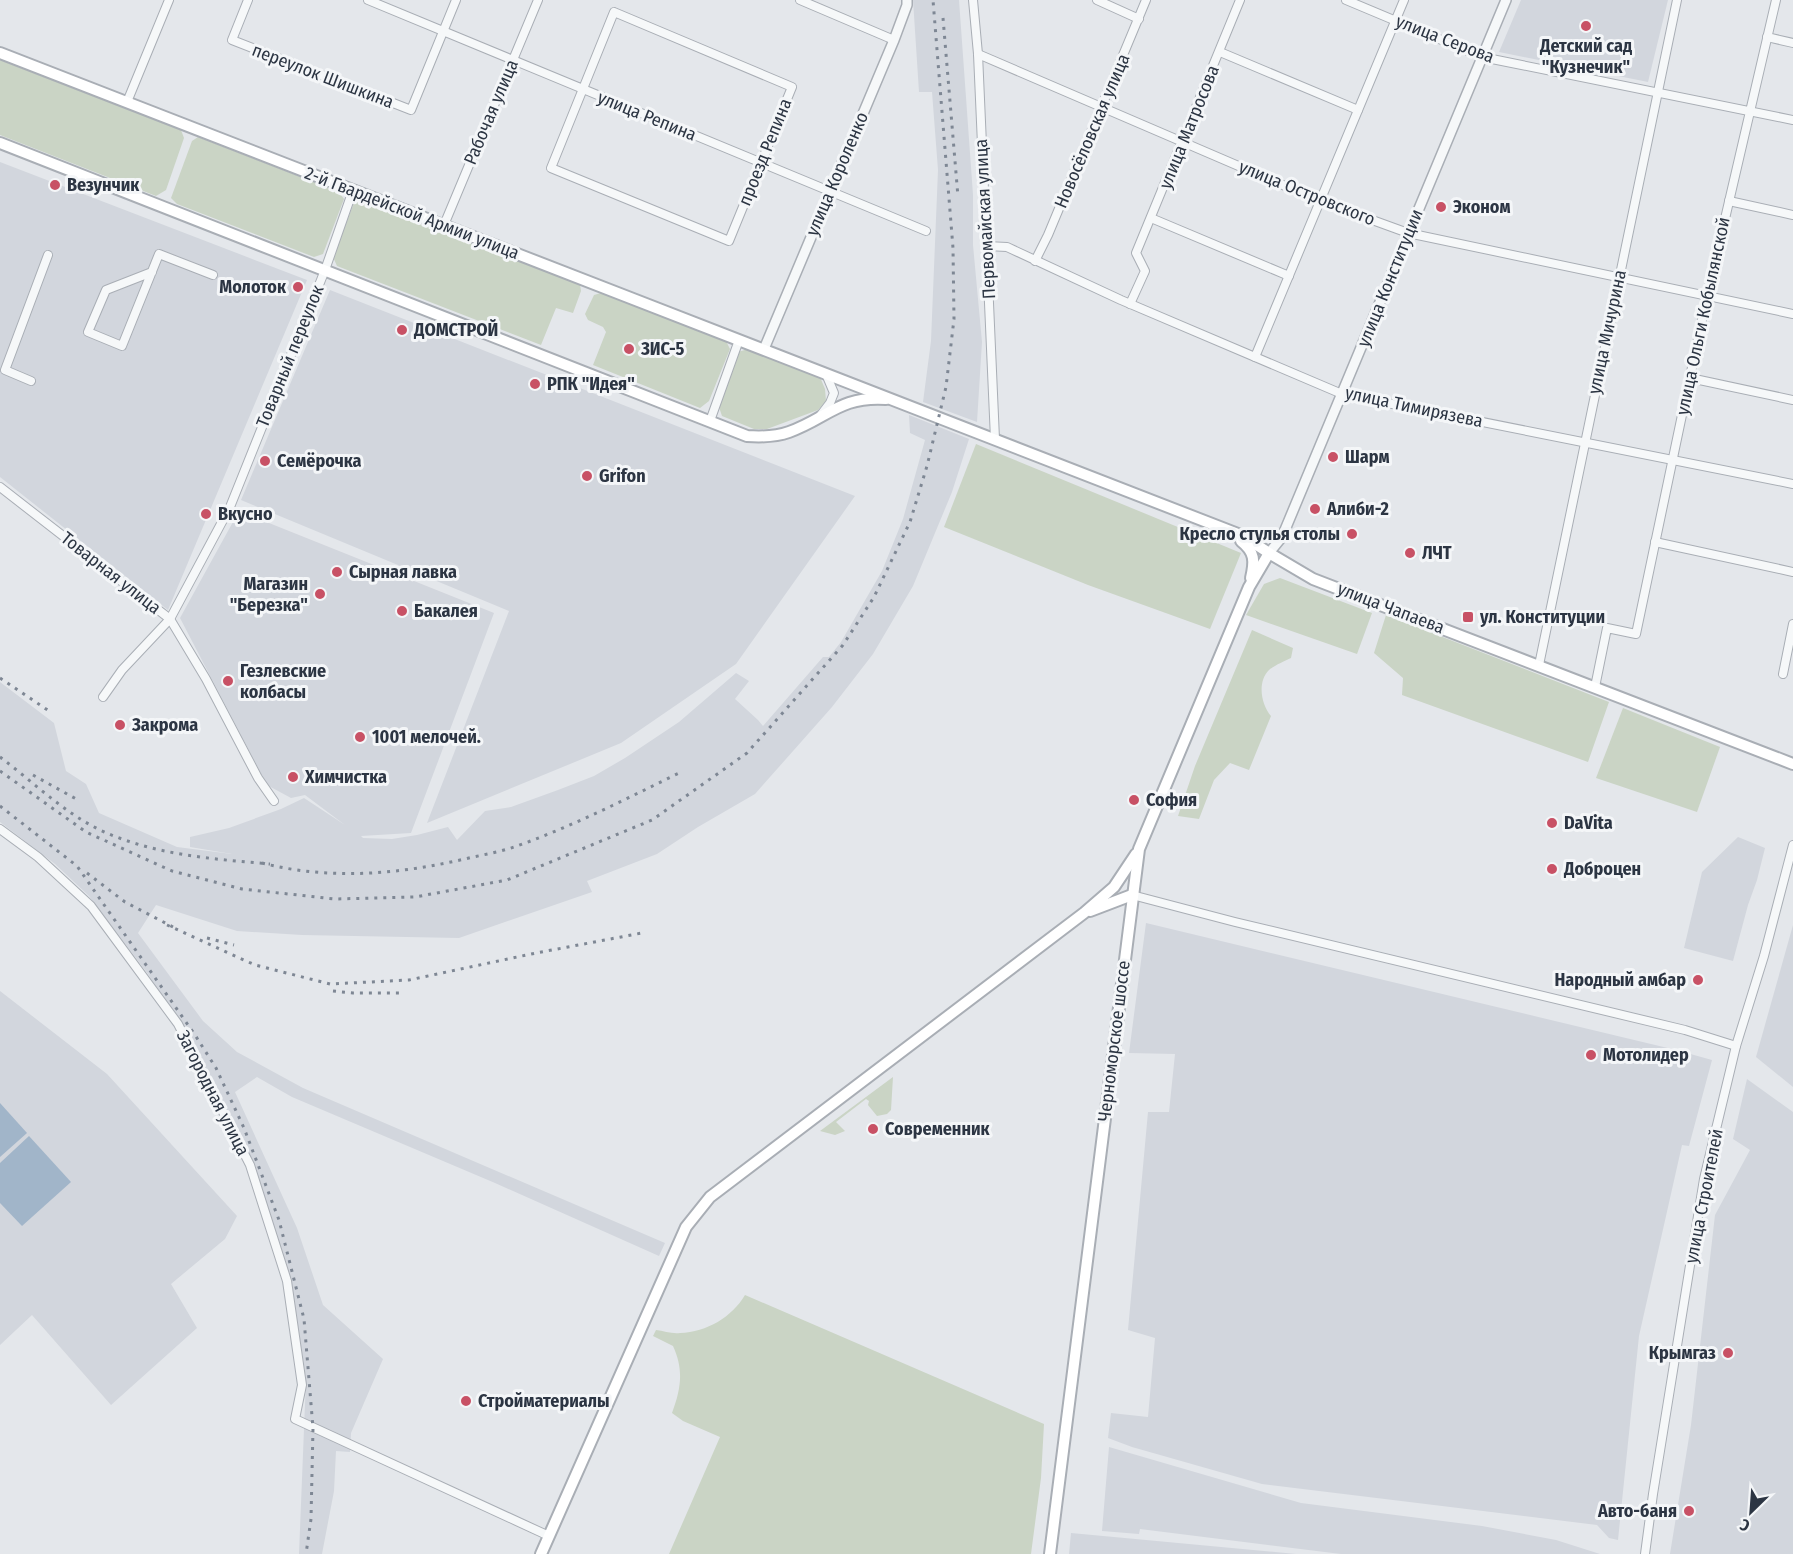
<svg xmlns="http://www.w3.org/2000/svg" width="1793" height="1554" font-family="'Fira Sans Condensed',sans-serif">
  <rect width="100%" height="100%" fill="#e4e7eb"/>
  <g fill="#d2d6dd">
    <polygon points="913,0 959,0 973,195 973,245 982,342 977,422 923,402 931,341 938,170 932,92 919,92"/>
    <polygon points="1521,0 1668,0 1648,82 1499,52"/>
    <polygon points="0,162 307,280 168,610 0,477"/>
    <polygon points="330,290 855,496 736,664 621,743 427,823 509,611 241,500"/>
    <polygon points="909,415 969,439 952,492 913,586 873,654 832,707 755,794 698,827 657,854 587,881 592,892 459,938 302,935 237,931 156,905 138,933 203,1021 237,1052 303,1088 665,1243 659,1256 495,1183 292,1097 257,1077 235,1092 297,1228 323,1305 383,1359 351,1433 350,1452 336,1451 334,1491 322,1554 299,1554 306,1379 292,1287 259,1178 205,1067 148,974 89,896 55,864 0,822 0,682 54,723 66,771 86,784 99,813 177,847 232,854 190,847 190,837 229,828 281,809 304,798 345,825 305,795 291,798 267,785 180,618 239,511 494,613 411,833 361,836 363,838 392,839 417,835 448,827 457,840 485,811 511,807 558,790 594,776 625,758 679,722 736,673 749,681 735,699 758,720 763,726 823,657 829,657 841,642 882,571 903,519 925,440 910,433"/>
    <polygon points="1738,837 1765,848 1757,880 1748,905 1733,961 1684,948 1702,872"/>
    <polygon points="1146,923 1676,1050 1712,1060 1689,1146 1682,1145 1639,1336 1618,1540 1609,1538 1597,1525 1262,1484 1132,1447 1108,1438 1111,1413 1148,1417 1155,1338 1128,1330 1148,1112 1169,1112 1175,1054 1129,1053"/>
    <polygon points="1793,925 1793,1087 1756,1057"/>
    <polygon points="0,991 107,1074 237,1216 225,1239 171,1284 197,1328 111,1405 32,1315 0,1345"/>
    <polygon points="1747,1079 1793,1112 1793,1554 1670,1554 1691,1425 1715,1215 1750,1150 1733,1139"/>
    <polygon points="1109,1447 1301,1503 1482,1526 1556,1540 1600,1554 1341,1554 1140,1529 1139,1534 1102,1531"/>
    <polygon points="1071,1533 1296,1554 1069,1554"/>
  </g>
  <g fill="#cad4c5">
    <polygon points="0,60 181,130 184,138 166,190 156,196 0,135"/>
    <polygon points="198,137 339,192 344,199 323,254 314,257 177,204 171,198 192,141"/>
    <polygon points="362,201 580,284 581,291 573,313 556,308 541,345 337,266 333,257 354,203"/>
    <polygon points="601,293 726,341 730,349 709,401 700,408 593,365 606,332 603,327 588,320 585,314 594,295"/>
    <polygon points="748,349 820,377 825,389 826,401 818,410 767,429 754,429 722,416 718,404 738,352"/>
    <polygon points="976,444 1241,553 1210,629 1088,585 944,527"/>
    <polygon points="1280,578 1372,613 1357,654 1246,615 1264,584"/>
    <polygon points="1386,615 1609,702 1588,762 1402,695 1403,678 1374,653"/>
    <path d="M 1252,630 L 1293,648 L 1291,658 C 1285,661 1275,665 1269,670 C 1257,682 1261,704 1271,716 L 1249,770 L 1230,763 L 1214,780 L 1199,819 L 1178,816 L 1195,766 Z"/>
    <polygon points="1623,708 1720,747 1697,812 1596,778"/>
    <polygon points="893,1077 891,1110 887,1114 877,1116 868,1105 869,1101 866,1099 836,1122 845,1131 835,1135 820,1131"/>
    <path d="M 745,1295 L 1044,1424 L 1041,1478 L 1031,1554 L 669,1554 L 720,1437 L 683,1421 L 672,1413 C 681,1389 684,1370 673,1346 L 653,1336 L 656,1330 C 664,1331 672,1334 680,1333 C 707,1332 732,1317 745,1295 Z"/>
  </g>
  <g fill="#a1b5c9">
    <polygon points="0,1103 27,1133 0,1157"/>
    <polygon points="29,1136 71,1182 22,1226 0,1203 0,1163"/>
  </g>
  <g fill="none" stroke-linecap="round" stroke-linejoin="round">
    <g stroke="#a9aeb5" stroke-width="10">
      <g id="minor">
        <polyline points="248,0 232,40 411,110 456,0"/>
        <polyline points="368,0 926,231"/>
        <polyline points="800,0 894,40"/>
        <polyline points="973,0 978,54 995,439"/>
        <polyline points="1097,0 1139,19"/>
        <polyline points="1346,0 1482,57 1793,120"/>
        <polygon points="614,12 792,87 729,241 551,168"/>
        <polyline points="1767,37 1793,43"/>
        <polyline points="1220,52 1358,110"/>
        <polyline points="978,54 1320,201 1408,233 1793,314"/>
        <polyline points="127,102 169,0"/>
        <polyline points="1729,201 1793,215"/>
        <polyline points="1151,218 1289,276"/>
        <polyline points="444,225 538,0"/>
        <polyline points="987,246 1007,247 1121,300 1342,394 1793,484"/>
        <polyline points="1035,261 1048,235 1146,0"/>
        <polyline points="152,272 106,290 88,332 122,346 159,254 213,275"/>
        <polyline points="1130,304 1145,271 1136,253 1240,0"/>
        <polyline points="1255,357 1404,0"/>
        <polyline points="1690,378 1793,400"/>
        <polyline points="31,381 5,370 48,255"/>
        <polyline points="820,416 830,403 834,393 826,374"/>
        <polyline points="710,421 739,340"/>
        <polyline points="0,487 170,619 206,679 258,778 274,801"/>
        <polyline points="1655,542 1793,572"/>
        <polyline points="1539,665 1677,0"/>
        <polyline points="1783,674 1793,624"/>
        <polyline points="1595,687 1607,628 1636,634 1707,296 1776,0"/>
        <polyline points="103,697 122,670 170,619 230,507 325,270 353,190"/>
        <polyline points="0,829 38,857 91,906 178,1024 250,1165 287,1281 302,1385 295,1419 549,1536"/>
        <polyline points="1132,895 1235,922 1685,1030 1736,1046"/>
        <polyline points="1645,1554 1653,1494 1704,1179 1736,1046 1764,956 1793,845"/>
      </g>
    </g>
    <g stroke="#a9aeb5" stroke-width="12">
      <g id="tertiary">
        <polyline points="764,349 894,40 907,5 907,0"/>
        <polyline points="1269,553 1282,537 1506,0"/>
      </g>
    </g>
    <g stroke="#a9aeb5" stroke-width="14">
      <g id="secondary">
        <path d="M 0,53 C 414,215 829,374 1243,536 L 1269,553 L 1313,579 L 1793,764"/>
        <path d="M 0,143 L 747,436 C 761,437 775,437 789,432 C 828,418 839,396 886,399"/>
        <path d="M 1241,541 C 1255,552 1255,561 1251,578"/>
        <polyline points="1090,911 1132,895"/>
        <polyline points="541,1554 686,1227 710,1197 1084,913 1114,887 1136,854"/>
        <polyline points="1050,1554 1139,849 1249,587 1269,553"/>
      </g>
    </g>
    <use href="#minor" stroke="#f6f8f9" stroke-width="8"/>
    <use href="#tertiary" stroke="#f6f8f9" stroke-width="9"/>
    <use href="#secondary" stroke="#fff" stroke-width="10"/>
    <g stroke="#7e8794" stroke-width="3" stroke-dasharray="3 6" stroke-linecap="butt">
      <polyline points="943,18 958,197"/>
      <polyline points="0,678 52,713"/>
      <path d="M 0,757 C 32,781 63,812 100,830 C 154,855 212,859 270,864"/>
      <polyline points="0,771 86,832 172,871 242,889 335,899 415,897 507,880 652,820 747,753 843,645 874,597 910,522 927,466 946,387 954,319 953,248 933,0"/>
      <polyline points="33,775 78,800"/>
      <polyline points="0,806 77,866 195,1035 216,1068 244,1128 279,1220 304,1319 313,1428 311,1519 306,1554"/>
      <path d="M 262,863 C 332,881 403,874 473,857 C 488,854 503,851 517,846 C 573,826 626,799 679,773"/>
      <polyline points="87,873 125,902 173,927"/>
      <polyline points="167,925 255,965 330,984 409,980 536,953 642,933"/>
      <polyline points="207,938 234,945"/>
      <polyline points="333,991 353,993 401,993"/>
    </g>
  </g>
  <g fill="#c85165" stroke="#f4f6f8" stroke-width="2">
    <circle cx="1586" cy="26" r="6"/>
    <circle cx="55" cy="185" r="6"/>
    <circle cx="1441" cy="207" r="6"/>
    <circle cx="298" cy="287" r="6"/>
    <circle cx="402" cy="330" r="6"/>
    <circle cx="629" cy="349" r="6"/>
    <circle cx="535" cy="384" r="6"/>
    <circle cx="1333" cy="457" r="6"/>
    <circle cx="265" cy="461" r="6"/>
    <circle cx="587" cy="476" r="6"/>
    <circle cx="1315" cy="509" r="6"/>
    <circle cx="206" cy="514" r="6"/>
    <circle cx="1352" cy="534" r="6"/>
    <circle cx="1410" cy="553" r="6"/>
    <circle cx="337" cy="572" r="6"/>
    <circle cx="320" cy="594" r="6"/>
    <circle cx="402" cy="611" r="6"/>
    <rect x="1462" y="611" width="12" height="12" rx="3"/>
    <circle cx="228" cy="681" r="6"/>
    <circle cx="120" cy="725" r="6"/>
    <circle cx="360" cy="737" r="6"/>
    <circle cx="293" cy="777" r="6"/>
    <circle cx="1134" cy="800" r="6"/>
    <circle cx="1552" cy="823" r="6"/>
    <circle cx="1552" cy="869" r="6"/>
    <circle cx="1698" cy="980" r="6"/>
    <circle cx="1591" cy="1055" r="6"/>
    <circle cx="873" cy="1129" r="6"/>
    <circle cx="1728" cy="1353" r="6"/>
    <circle cx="466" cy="1401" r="6"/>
    <circle cx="1689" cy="1511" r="6"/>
  </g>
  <g text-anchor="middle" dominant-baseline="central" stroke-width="6" stroke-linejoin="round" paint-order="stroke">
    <g font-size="18" fill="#2c3543" stroke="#f4f6f8">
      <text transform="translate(1445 39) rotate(21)">улица Серова</text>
      <text transform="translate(323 76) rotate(21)">переулок Шишкина</text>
      <text transform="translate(491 112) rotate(-67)">Рабочая улица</text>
      <text transform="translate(647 116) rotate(22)">улица Репина</text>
      <text transform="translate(1189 127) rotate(-68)">улица Матросова</text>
      <text transform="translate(1092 131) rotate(-67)">Новосёловская улица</text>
      <text transform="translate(765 152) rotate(-68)">проезд Репина</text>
      <text transform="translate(837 174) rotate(-67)">улица Короленко</text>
      <text transform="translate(1307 193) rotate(22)">улица Островского</text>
      <text transform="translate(412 213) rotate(21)">2-й Гвардейской Армии улица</text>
      <text transform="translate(985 219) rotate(-93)">Первомайская улица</text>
      <text transform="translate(1390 278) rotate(-68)">улица Конституции</text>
      <text transform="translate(1703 316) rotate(-78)">улица Ольги Кобылянской</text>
      <text transform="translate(1607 332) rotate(-78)">улица Мичурина</text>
      <text transform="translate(290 356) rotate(-68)">Товарный переулок</text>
      <text transform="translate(1414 407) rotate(12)">улица Тимирязева</text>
      <text transform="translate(111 573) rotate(38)">Товарная улица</text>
      <text transform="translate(1391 608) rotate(21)">улица Чапаева</text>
      <text transform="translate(1114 1041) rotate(-83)">Черноморское шоссе</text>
      <text transform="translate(213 1093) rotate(63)">Загородная улица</text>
      <text transform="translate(1704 1196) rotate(-79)">улица Строителей</text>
    </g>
    <g font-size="18" font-weight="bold" fill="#2c3543" stroke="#f4f6f8" text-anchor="start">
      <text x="1586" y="46" text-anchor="middle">Детский сад<tspan x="1586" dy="21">"Кузнечик"</tspan></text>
      <text x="67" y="185">Везунчик</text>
      <text x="1453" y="207">Эконом</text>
      <text x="286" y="287" text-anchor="end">Молоток</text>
      <text x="414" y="330">ДОМСТРОЙ</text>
      <text x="641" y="349">ЗИС-5</text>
      <text x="547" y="384">РПК "Идея"</text>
      <text x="1345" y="457">Шарм</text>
      <text x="277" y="461">Семёрочка</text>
      <text x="599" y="476">Grifon</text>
      <text x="1327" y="509">Алиби-2</text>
      <text x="218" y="514">Вкусно</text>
      <text x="1340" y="534" text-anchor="end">Кресло стулья столы</text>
      <text x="1422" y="553">ЛЧТ</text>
      <text x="349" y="572">Сырная лавка</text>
      <text x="308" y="584" text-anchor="end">Магазин<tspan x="308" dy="21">"Березка"</tspan></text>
      <text x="414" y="611">Бакалея</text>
      <text x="1480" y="617">ул. Конституции</text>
      <text x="240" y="671">Гезлевские<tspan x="240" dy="21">колбасы</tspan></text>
      <text x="132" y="725">Закрома</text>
      <text x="372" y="737">1001 мелочей.</text>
      <text x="305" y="777">Химчистка</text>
      <text x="1146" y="800">София</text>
      <text x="1564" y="823">DaVita</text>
      <text x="1564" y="869">Доброцен</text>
      <text x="1686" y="980" text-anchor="end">Народный амбар</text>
      <text x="1603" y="1055">Мотолидер</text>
      <text x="885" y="1129">Современник</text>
      <text x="1716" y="1353" text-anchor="end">Крымгаз</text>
      <text x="478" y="1401">Стройматериалы</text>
      <text x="1677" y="1511" text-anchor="end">Авто-баня</text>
    </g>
  </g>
  <g transform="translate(1751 1512) rotate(205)" stroke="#f4f6f8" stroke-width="4.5" paint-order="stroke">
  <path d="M0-4.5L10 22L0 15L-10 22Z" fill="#2c3543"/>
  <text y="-9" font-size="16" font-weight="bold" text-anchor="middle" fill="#2c3543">С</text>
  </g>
</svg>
